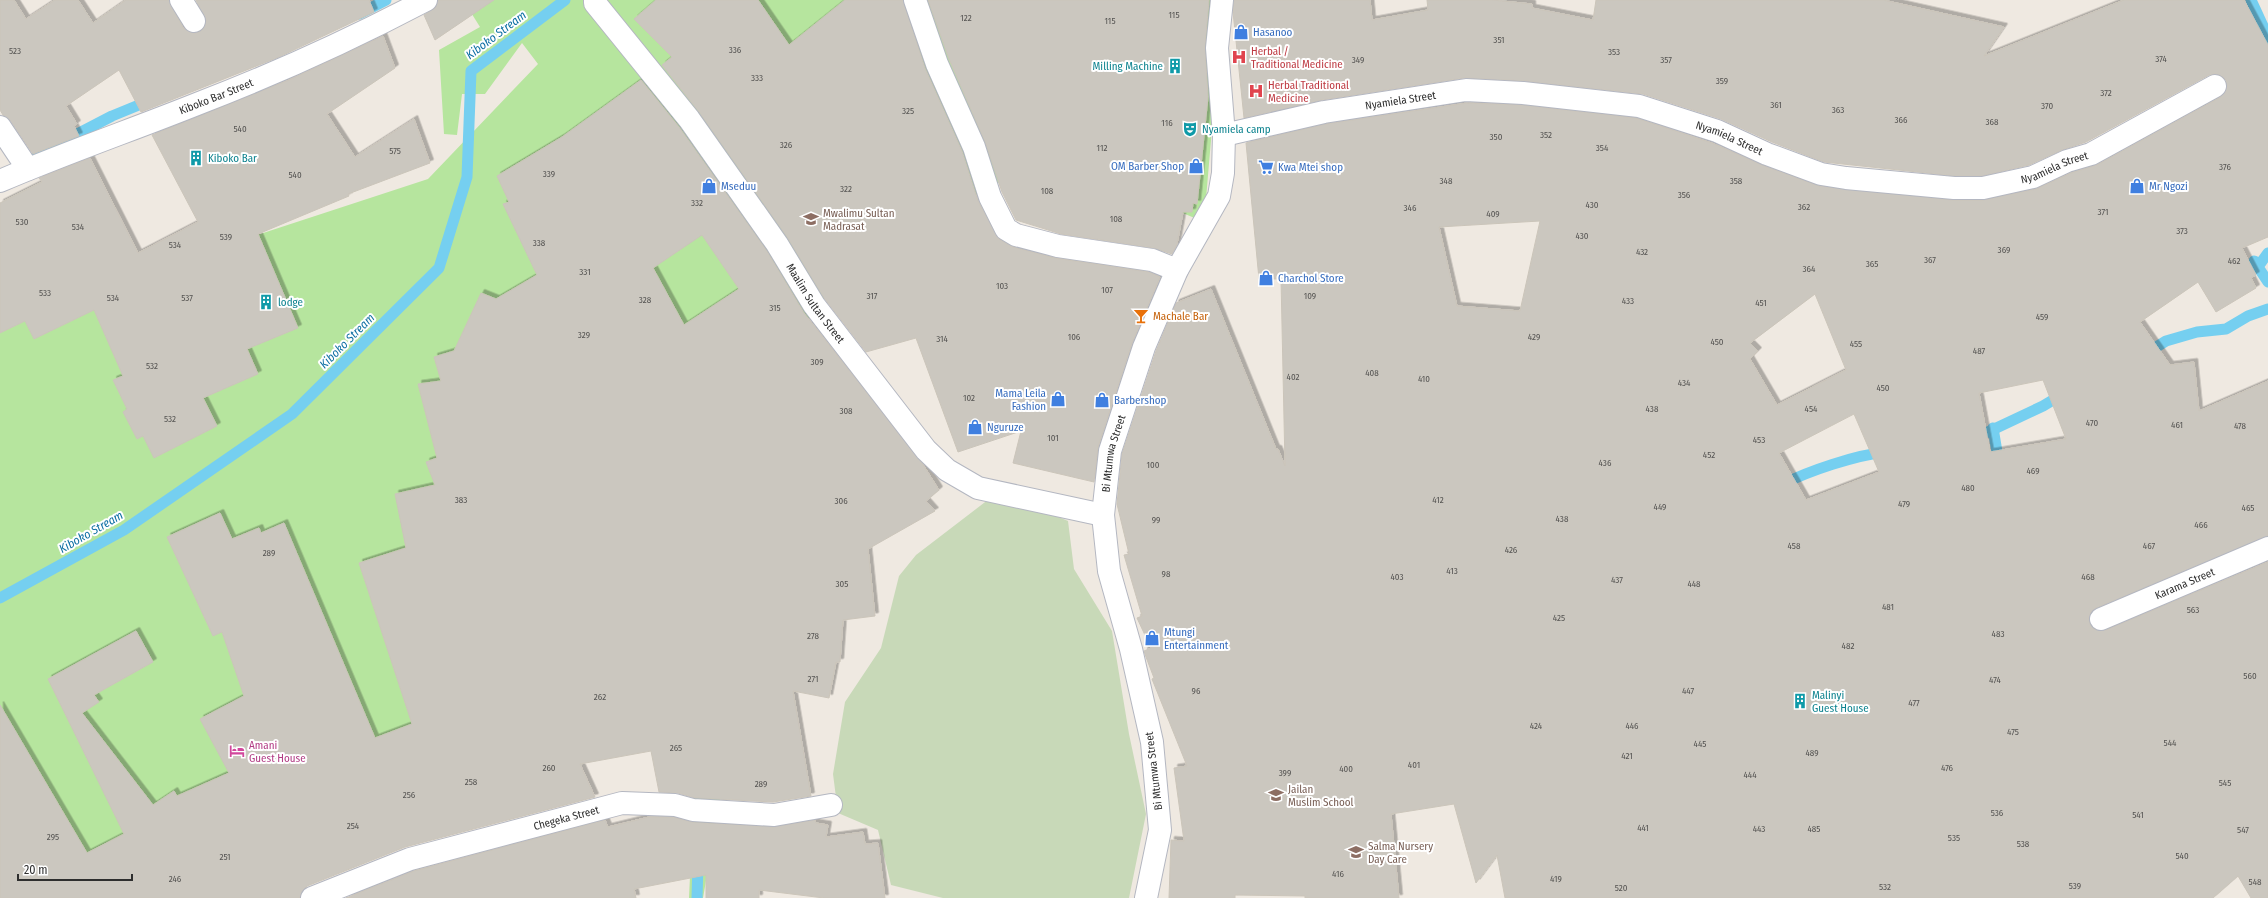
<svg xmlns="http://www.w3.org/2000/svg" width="2268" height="898" font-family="'Fira Sans Condensed',sans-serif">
  <defs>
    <filter id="shadow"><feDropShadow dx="3.5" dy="-3.5" stdDeviation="0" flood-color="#0004"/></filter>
  </defs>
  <rect width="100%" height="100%" fill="#efe9e1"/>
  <polygon fill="#b6e59e" points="478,0 1223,0 1204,222 1107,181 985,183 931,255 829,293 779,354 754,604 703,898 689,898 701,637 444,741 0,898 0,319 428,179 538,64 522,43 485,94 462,94 457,135 444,134 439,50 480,27 470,11"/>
  <polygon fill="#c8d9b8" points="993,496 1021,501 1068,521 1074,569 1112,631 1129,734 1146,814 1129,898 943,898 891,885 878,830 838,813 833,774 845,702 881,648 899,576 916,555"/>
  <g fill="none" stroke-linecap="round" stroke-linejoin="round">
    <g stroke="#75cff0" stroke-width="11">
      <polyline points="2251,0 2263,26 2268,47"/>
      <polyline points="359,14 386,0"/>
      <polyline points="37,155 112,116 151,100"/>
      <polyline points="2268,253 2260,264 2254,261 2268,282"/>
      <polyline points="2145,354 2166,341 2197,332 2226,329 2248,316 2268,309"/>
      <polyline points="1993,428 1999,464"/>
      <polyline points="1973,439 2043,406 2063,394"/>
      <path d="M 1781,485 C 1808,471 1856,455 1886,452"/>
      <polyline points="0,598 124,530 292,414 439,268 467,177 471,71 565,0"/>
      <polyline points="697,898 698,863"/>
    </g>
  </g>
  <g fill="#cbc7bf" stroke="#cbc5ba" fill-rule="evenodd" filter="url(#shadow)">
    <polygon points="0,0 14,0 26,19 55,0 78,0 93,23 126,0 169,0 183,28 194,33 201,31 206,21 196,0 369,0 374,12 279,57 141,112 119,70 66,106 77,124 74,126 79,136 33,154 10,120 3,115 0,110"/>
    <polygon points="438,0 494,0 435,40 424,15 436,7"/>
    <polygon points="656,0 758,0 789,45 845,0 903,0 925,68 962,151 978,201 999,239 1013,247 1055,258 1149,272 1160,277 1132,343 1098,447 1094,482 1013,463 1021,431 958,452 916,338 866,352 824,298 787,237 699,112 662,65 672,57 634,19"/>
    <polygon points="928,0 1209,0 1205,47 1208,97 1197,204 1193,203 1192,212 1183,212 1177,244 1172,254 1154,248 1061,234 1016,220 1002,192 985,142 949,59"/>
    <path d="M 1234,0 L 1370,0 L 1372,20 L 1428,10 L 1427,0 L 1492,0 L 1532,4 L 1532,8 L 1593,20 L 1596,0 L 1883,0 L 2004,27 L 1984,56 L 2124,0 L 2244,0 L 2268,45 L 2268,237 L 2242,248 L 2256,275 L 2251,278 L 2256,288 L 2216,312 L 2198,282 L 2140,322 L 2170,365 L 2194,362 L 2199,411 L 2268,381 L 2268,536 L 2096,608 L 2091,612 L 2089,618 L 2090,624 L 2094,629 L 2106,630 L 2268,562 L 2268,898 L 2251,898 L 2238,876 L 2213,898 L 1505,898 L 1497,855 L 1476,883 L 1454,804 L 1391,814 L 1399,898 L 1305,898 L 1305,896 L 1235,895 L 1235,898 L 1169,898 L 1171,840 L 1184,841 L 1174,768 L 1187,766 L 1152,679 L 1154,678 L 1146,657 L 1144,651 L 1151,648 L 1137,618 L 1142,616 L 1124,555 L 1129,554 L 1117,504 L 1122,454 L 1156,351 L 1176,303 L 1211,289 L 1276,449 L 1278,449 L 1285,466 L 1281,279 L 1259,279 L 1246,143 L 1326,124 L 1467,103 L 1522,105 L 1636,118 L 1712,143 L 1762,165 L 1819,186 L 1953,200 L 1983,200 L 2036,189 L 2071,173 L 2097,165 L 2221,97 L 2227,87 L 2226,80 L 2222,76 L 2216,74 L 2209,75 L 2086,142 L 2062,150 L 2029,165 L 1982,176 L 1955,176 L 1824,162 L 1772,142 L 1721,119 L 1643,94 L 1524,81 L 1464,78 L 1322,100 L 1244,118 L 1233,12 ZM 1540,221 L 1520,311 L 1457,306 L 1439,227 ZM 1815,294 L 1846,370 L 1777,405 L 1750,359 L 1758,351 L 1750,343 ZM 2043,380 L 2066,439 L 1990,452 L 1979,393 ZM 1854,414 L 1879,472 L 1806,500 L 1779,453 Z"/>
    <polygon points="383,36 395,68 327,114 355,157 414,119 430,163 348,194 349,196 258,234 298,328 247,349 258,374 203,398 217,426 154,458 143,436 137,439 123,412 127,409 113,380 123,376 94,310 34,339 25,321 0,333 0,203 42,182 39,178 90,158 138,253 198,222 152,135 289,80"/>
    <path d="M 641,80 L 679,127 L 767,251 L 804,313 L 922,463 L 939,490 L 926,501 L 935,511 L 868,549 L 875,616 L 843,620 L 840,662 L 836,662 L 829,698 L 793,691 L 811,796 L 773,802 L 695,798 L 678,793 L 659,792 L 651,751 L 580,764 L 595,797 L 405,847 L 307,886 L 302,891 L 300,898 L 0,898 L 0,705 L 87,853 L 124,834 L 48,679 L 136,631 L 153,662 L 94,695 L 99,702 L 82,713 L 153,805 L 174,791 L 177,796 L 229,773 L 200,719 L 244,696 L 222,632 L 213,636 L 167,537 L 220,513 L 232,539 L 259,528 L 261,533 L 284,523 L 375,738 L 412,724 L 359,563 L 406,548 L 395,494 L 435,485 L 426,462 L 437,458 L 418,384 L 441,381 L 434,357 L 454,351 L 481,293 L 496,299 L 537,275 L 503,204 L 509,202 L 497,176 L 562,137 ZM 702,235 L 739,289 L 684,325 L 653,268 Z"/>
    <polygon points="649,817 673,817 692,822 773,827 815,820 816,823 828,825 826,837 863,832 865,844 878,843 885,898 824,898 759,890 759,898 706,898 706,875 634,889 636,898 346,898 414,871 605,820 608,827"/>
  </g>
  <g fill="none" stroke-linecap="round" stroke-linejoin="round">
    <g stroke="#b4b7c1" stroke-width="24">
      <g id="minor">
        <polyline points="181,0 194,21"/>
        <path id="s1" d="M 595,0 L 595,3 L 689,119 L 777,244 L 814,305 L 926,450 L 947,470 L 978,488 L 1103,515"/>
        <polyline points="915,0 937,64 974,147 990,197 1006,229 1016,235 1058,246 1152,260 1177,270"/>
        <polyline points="0,127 28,169"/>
        <path id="s2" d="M 1224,135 L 1324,112 L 1466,90 L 1523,93 L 1639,106 L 1717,131 L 1767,154 L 1821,174 L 1846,178 L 1954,188 L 1983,188 L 2033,177 L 2067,161 L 2091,154 L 2215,86"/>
        <path id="s3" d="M 0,181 C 65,153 132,130 197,104 C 275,74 352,39 426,0"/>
        <path id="s4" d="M 2101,619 L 2268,548"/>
        <path id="s5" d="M 312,898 L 410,859 L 622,803 L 675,805 L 693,810 L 774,815 L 831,805"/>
        <path id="s6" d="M 1146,898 L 1160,830 L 1152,742 L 1131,649 L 1109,571 L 1103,515 L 1110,451 L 1144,347 L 1177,270 L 1219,196 L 1223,173 L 1224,135 L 1217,48 L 1222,0"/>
      </g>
    </g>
    <use href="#minor" stroke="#fff" stroke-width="22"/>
  </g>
  <defs>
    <g id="shop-bare" transform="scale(1.2)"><path d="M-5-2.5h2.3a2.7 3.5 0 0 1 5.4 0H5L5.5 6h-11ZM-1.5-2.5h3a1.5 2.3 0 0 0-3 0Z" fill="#3f7fe0" stroke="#fff" stroke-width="2.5" paint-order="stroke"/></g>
    <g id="hospital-bare" transform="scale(1.2)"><path d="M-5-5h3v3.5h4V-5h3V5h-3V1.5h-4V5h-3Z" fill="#e0444e" stroke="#fff" stroke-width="2.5" paint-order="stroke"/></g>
    <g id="building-bare" transform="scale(1.2)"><path d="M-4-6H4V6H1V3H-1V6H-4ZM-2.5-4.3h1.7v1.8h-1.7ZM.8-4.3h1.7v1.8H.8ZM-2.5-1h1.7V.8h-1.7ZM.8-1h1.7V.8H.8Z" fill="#0f9aa8" stroke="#fff" stroke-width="2.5" paint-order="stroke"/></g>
    <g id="theatre-bare" transform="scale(1.2)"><path d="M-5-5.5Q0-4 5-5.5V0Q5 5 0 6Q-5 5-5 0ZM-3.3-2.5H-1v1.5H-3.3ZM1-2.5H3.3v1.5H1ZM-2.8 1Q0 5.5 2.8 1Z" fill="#0f9aa8" stroke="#fff" stroke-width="2.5" paint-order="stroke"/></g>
    <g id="supermarket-bare" transform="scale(1.2)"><path d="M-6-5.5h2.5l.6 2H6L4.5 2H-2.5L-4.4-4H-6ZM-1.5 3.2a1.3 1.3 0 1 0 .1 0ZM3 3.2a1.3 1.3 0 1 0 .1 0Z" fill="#3f7fe0" stroke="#fff" stroke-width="2.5" paint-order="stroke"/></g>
    <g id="school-bare" transform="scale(1.2)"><path d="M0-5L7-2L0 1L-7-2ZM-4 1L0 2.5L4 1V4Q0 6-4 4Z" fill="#8d6e63" stroke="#fff" stroke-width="2.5" paint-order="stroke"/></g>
    <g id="bar-bare" transform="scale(1.2)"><path d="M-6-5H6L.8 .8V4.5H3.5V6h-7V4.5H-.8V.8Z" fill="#e8710a" stroke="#fff" stroke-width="2.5" paint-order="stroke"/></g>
    <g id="hotel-bare" transform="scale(1.2)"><path d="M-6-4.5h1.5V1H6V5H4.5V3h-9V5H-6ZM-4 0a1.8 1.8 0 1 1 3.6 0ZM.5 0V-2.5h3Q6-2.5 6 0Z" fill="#d1479c" stroke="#fff" stroke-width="2.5" paint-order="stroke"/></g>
  </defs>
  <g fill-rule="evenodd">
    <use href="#shop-bare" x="1241" y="32"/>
    <use href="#hospital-bare" x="1239" y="57"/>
    <use href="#building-bare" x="1175" y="66"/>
    <use href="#hospital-bare" x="1256" y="91"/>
    <use href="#theatre-bare" x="1190" y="129"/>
    <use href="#building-bare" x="196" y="158"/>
    <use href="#shop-bare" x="1196" y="166"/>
    <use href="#supermarket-bare" x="1266" y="167"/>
    <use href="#shop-bare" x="709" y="186"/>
    <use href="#shop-bare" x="2137" y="186"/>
    <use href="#school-bare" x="811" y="219"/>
    <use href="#shop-bare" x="1266" y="278"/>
    <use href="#building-bare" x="266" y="302"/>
    <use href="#bar-bare" x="1141" y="316"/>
    <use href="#shop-bare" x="1058" y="399"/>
    <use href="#shop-bare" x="1102" y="400"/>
    <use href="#shop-bare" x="975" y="427"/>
    <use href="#shop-bare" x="1152" y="638"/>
    <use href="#building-bare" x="1800" y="701"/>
    <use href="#hotel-bare" x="237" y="751"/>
    <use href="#school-bare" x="1276" y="795"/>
    <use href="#school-bare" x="1356" y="852"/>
  </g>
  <g text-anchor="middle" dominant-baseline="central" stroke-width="4" stroke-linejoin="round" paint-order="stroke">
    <g font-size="9" fill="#555452">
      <text x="1174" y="15">115</text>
      <text x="966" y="18">122</text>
      <text x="1110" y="21">115</text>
      <text x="1499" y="40">351</text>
      <text x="735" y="50">336</text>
      <text x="15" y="51">523</text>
      <text x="1614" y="52">353</text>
      <text x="2161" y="59">374</text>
      <text x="1358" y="60">349</text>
      <text x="1666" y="60">357</text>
      <text x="757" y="78">333</text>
      <text x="1722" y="81">359</text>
      <text x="2106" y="93">372</text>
      <text x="1776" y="105">361</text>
      <text x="2047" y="106">370</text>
      <text x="1838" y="110">363</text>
      <text x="908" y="111">325</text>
      <text x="1901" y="120">366</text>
      <text x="1992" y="122">368</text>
      <text x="1167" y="123">116</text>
      <text x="240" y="129">540</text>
      <text x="1546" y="135">352</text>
      <text x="1496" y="137">350</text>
      <text x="786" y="145">326</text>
      <text x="1102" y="148">112</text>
      <text x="1602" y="148">354</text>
      <text x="395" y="151">575</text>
      <text x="2225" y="167">376</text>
      <text x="549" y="174">339</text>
      <text x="295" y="175">540</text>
      <text x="1446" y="181">348</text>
      <text x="1736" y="181">358</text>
      <text x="846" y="189">322</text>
      <text x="1047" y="191">108</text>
      <text x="1684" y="195">356</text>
      <text x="697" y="203">332</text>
      <text x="1592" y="205">430</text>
      <text x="1804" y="207">362</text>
      <text x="1410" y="208">346</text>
      <text x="2103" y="212">371</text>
      <text x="1493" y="214">409</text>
      <text x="1116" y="219">108</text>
      <text x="22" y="222">530</text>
      <text x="78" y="227">534</text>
      <text x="2182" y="231">373</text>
      <text x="1582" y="236">430</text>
      <text x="226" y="237">539</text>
      <text x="539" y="243">338</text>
      <text x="175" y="245">534</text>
      <text x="2004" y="250">369</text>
      <text x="1642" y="252">432</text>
      <text x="1930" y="260">367</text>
      <text x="2234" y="261">462</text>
      <text x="1872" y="264">365</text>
      <text x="1809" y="269">364</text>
      <text x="585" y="272">331</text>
      <text x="1002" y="286">103</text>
      <text x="1107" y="290">107</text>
      <text x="45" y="293">533</text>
      <text x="872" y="296">317</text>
      <text x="1310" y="296">109</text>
      <text x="113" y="298">534</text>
      <text x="187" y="298">537</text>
      <text x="645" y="300">328</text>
      <text x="1628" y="301">433</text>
      <text x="1761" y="303">451</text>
      <text x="775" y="308">315</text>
      <text x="2042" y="317">459</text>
      <text x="584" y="335">329</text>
      <text x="1074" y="337">106</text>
      <text x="1534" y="337">429</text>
      <text x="942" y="339">314</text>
      <text x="1717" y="342">450</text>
      <text x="1856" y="344">455</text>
      <text x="1979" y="351">487</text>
      <text x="817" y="362">309</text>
      <text x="152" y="366">532</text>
      <text x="1372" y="373">408</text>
      <text x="1293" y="377">402</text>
      <text x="1424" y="379">410</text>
      <text x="1684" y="383">434</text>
      <text x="1883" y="388">450</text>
      <text x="969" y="398">102</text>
      <text x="1652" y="409">438</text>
      <text x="1811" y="409">454</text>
      <text x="846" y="411">308</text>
      <text x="170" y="419">532</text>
      <text x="2092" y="423">470</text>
      <text x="2177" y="425">461</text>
      <text x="2240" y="426">478</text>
      <text x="1053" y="438">101</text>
      <text x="1759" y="440">453</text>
      <text x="1709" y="455">452</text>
      <text x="1605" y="463">436</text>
      <text x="1153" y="465">100</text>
      <text x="2033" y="471">469</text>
      <text x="1968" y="488">480</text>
      <text x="461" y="500">383</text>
      <text x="1438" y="500">412</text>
      <text x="841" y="501">306</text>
      <text x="1904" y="504">479</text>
      <text x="1660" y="507">449</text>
      <text x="2248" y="508">465</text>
      <text x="1562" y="519">438</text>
      <text x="1156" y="520">99</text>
      <text x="2201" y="525">466</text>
      <text x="1794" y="546">458</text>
      <text x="2149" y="546">467</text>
      <text x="1511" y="550">426</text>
      <text x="269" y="553">289</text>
      <text x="1452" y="571">413</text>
      <text x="1166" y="574">98</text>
      <text x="1397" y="577">403</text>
      <text x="2088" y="577">468</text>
      <text x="1617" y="580">437</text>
      <text x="842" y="584">305</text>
      <text x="1694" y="584">448</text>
      <text x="1888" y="607">481</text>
      <text x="2193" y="610">563</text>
      <text x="1559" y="618">425</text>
      <text x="1998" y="634">483</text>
      <text x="813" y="636">278</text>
      <text x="1848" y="646">482</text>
      <text x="2250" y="676">560</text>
      <text x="813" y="679">271</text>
      <text x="1995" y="680">474</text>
      <text x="1196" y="691">96</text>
      <text x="1688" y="691">447</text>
      <text x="600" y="697">262</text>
      <text x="1914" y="703">477</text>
      <text x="1536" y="726">424</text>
      <text x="1632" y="726">446</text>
      <text x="2013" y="732">475</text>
      <text x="2170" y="743">544</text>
      <text x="1700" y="744">445</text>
      <text x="676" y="748">265</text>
      <text x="1812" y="753">489</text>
      <text x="1627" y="756">421</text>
      <text x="1414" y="765">401</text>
      <text x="549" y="768">260</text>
      <text x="1947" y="768">476</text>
      <text x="1346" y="769">400</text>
      <text x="1285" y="773">399</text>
      <text x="1750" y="775">444</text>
      <text x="471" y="782">258</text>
      <text x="2225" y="783">545</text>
      <text x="761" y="784">289</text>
      <text x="409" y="795">256</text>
      <text x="1997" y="813">536</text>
      <text x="2138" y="815">541</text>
      <text x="353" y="826">254</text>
      <text x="1643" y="828">441</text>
      <text x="1759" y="829">443</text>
      <text x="1814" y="829">485</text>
      <text x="2243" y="830">547</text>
      <text x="53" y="837">295</text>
      <text x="1954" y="838">535</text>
      <text x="2023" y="844">538</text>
      <text x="2182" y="856">540</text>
      <text x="225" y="857">251</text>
      <text x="1338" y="874">416</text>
      <text x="175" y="879">246</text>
      <text x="1556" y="879">419</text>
      <text x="2255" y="882">548</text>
      <text x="2075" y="886">539</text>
      <text x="1885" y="887">532</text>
      <text x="1621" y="888">520</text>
    </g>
    <g font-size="11" fill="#366cbe" stroke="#fff" text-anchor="start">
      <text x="1253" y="32">Hasanoo</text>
      <text x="1184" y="166" text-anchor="end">OM Barber Shop</text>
      <text x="1278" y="167">Kwa Mtei shop</text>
      <text x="721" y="186">Mseduu</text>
      <text x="2149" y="186">Mr Ngozi</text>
      <text x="1278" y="278">Charchol Store</text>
      <text x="1046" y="393" text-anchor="end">Mama Leila<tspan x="1046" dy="13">Fashion</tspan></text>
      <text x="1114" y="400">Barbershop</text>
      <text x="987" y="427">Nguruze</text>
      <text x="1164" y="632">Mtungi<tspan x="1164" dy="13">Entertainment</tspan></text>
    </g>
    <g font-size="11" fill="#be3a42" stroke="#fff" text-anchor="start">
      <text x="1251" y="51">Herbal /<tspan x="1251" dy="13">Traditional Medicine</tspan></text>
      <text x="1268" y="85">Herbal Traditional<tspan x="1268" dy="13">Medicine</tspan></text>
    </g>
    <g font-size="11" fill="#0d838f" stroke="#fff" text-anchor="start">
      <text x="1163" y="66" text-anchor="end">Milling Machine</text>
      <text x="1202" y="129">Nyamiela camp</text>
      <text x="208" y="158">Kiboko Bar</text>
      <text x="278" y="302">lodge</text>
      <text x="1812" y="695">Malinyi<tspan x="1812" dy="13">Guest House</tspan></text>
    </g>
    <g font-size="11" fill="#2e2e2e" stroke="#fff">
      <text stroke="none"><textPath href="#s3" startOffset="232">Kiboko Bar Street</textPath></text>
      <text stroke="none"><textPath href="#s2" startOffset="180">Nyamiela Street</textPath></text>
      <text stroke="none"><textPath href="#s2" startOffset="516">Nyamiela Street</textPath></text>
      <text stroke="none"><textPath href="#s2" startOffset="852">Nyamiela Street</textPath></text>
      <text stroke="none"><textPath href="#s1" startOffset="376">Maalim Sultan Street</textPath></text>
      <text stroke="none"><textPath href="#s6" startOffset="453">Bi Mtumwa Street</textPath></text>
      <text stroke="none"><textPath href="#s4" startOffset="91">Karama Street</textPath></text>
      <text transform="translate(1154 771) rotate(-97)">Bi Mtumwa Street</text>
      <text stroke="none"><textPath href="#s5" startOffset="267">Chegeka Street</textPath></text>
    </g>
    <g font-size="11" fill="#785e54" stroke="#fff" text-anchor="start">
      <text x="823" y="213">Mwalimu Sultan<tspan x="823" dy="13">Madrasat</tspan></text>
      <text x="1288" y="789">Jailan<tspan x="1288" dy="13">Muslim School</tspan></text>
      <text x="1368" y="846">Salma Nursery<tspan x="1368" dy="13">Day Care</tspan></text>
    </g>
    <g font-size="11" fill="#c56008" stroke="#fff" text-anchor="start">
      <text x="1153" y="316">Machale Bar</text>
    </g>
    <g font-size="11" fill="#b23c85" stroke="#fff" text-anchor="start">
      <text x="249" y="745">Amani<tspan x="249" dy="13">Guest House</tspan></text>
    </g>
    <g font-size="12" font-style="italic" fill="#0d6fa3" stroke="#fff">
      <text transform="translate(496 35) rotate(-37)">Kiboko Stream</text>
      <text transform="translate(347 341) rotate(-45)">Kiboko Stream</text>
      <text transform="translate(91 532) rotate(-30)">Kiboko Stream</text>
    </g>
  </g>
  <path d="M18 874v6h114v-6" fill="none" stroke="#2e2e2e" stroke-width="2"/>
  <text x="24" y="874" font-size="12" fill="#2e2e2e" stroke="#ffffff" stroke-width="3" paint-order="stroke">20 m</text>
</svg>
